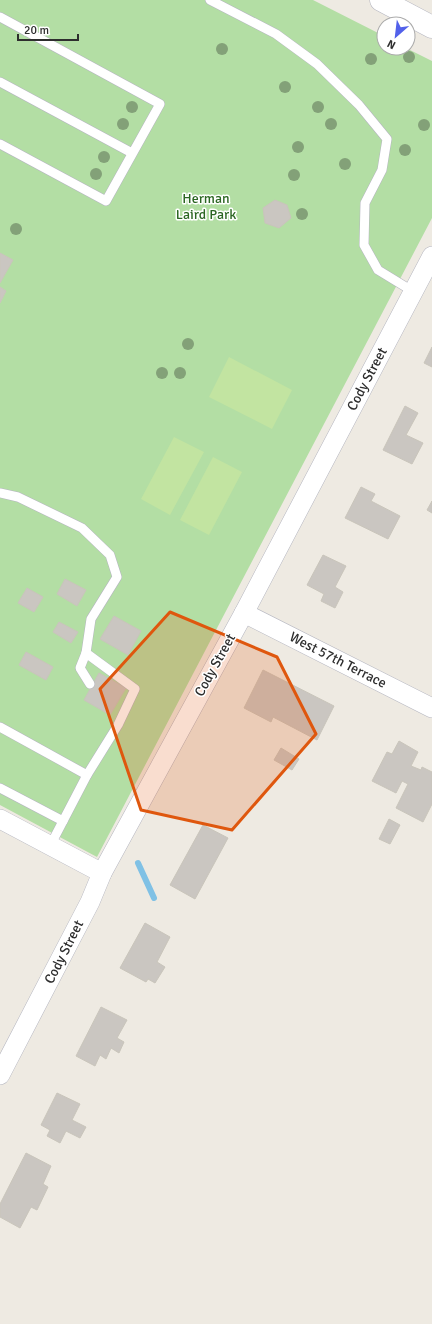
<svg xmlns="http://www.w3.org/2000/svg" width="432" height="1324" font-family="Signika,sans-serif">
  <rect width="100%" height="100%" fill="#eeeae2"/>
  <polygon fill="#b3dea4" points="0,0 313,0 384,36 384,48 406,48 432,61 432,218 97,857 0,805"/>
  <g fill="#c2e4a1">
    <polygon points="229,357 292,390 272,429 209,397"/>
    <polygon points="174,437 204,452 170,515 141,499"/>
    <polygon points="213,457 242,472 209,535 180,520"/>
  </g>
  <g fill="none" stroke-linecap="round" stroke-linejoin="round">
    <polyline stroke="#80c1e5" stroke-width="6" points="138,863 154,898"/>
  </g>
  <g fill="#cac6c1" stroke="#c9c5bb">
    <polygon points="275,200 287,205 291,218 279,228 265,223 263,208"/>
    <polygon points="0,253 13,260 0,283"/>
    <polygon points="0,287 6,291 0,303"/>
    <polygon points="432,347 432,367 424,363"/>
    <polygon points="405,406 418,413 406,435 423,443 412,464 383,450"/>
    <polygon points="361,487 375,494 371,501 400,516 388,539 345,518"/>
    <polygon points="432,501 432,513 427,510"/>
    <polygon points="323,555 346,566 335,587 343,592 335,608 321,601 324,594 307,585"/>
    <polygon points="65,579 86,590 77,606 57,594"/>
    <polygon points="27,588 43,597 34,612 18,603"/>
    <polygon points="114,616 141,631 128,655 100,639"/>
    <polygon points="59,622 78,632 71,643 53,632"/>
    <polygon points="26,652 53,667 46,680 19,665"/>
    <polygon points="263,670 334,706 317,740 273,717 271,722 244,708"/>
    <polygon points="99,673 126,688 110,715 84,700"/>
    <polygon points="399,741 418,752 411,766 421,770 422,767 432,772 432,804 423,822 396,808 408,784 402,781 396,793 372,781 387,752 392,754"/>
    <polygon points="281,748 299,759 292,770 274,760"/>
    <polygon points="389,819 400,825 390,844 379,839"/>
    <polygon points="203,825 228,838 195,899 170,885"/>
    <polygon points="145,923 170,937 157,962 165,967 155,983 148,979 146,982 120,968"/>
    <polygon points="101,1007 127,1020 117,1038 124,1042 119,1053 111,1048 106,1059 100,1055 95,1066 76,1056"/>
    <polygon points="57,1093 80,1104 72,1120 86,1127 80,1138 66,1131 60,1143 47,1136 50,1130 41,1125"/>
    <polygon points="26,1153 51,1166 43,1184 48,1187 37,1210 31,1207 20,1228 0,1217 0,1204"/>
  </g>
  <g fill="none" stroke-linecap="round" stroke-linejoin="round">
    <g stroke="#b5b6c0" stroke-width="10">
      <g id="lane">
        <polyline points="210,0 276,34 317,64 359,105 387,139 382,170 365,203 364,245 378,270 414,292"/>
        <polyline points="0,17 160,104 106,201 0,144"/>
        <polyline points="0,82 132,153"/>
        <polyline points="0,493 18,497 82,528 110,555 117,577 91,619 86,653 135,689 118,725 87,775"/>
        <polyline points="86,653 80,668 90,684"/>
        <polyline points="0,727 87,775 50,846"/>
        <polyline points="0,788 63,821"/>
      </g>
    </g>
    <g stroke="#b5b6c0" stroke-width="20">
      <g id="street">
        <polyline points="244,613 432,708"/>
        <polyline points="0,819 102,873"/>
        <polyline points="0,1075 90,902 102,873 244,613 432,256"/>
      </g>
    </g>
    <g stroke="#b5b6c0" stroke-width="23">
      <polyline id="secondary" points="381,0 432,27"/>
    </g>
    <use href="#lane" stroke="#fff" stroke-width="9"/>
    <use href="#street" stroke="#fff" stroke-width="19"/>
    <use href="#secondary" stroke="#fff" stroke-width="22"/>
  </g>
  <g fill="#83a178">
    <circle cx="222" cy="49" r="6"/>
    <circle cx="409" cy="57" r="6"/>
    <circle cx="371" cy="59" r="6"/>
    <circle cx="285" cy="87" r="6"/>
    <circle cx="132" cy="107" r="6"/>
    <circle cx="318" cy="107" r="6"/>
    <circle cx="123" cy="124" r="6"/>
    <circle cx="331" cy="124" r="6"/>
    <circle cx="424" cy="125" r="6"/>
    <circle cx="298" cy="147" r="6"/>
    <circle cx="405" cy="150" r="6"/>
    <circle cx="104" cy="157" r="6"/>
    <circle cx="345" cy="164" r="6"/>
    <circle cx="96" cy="174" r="6"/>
    <circle cx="294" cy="175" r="6"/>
    <circle cx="302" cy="214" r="6"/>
    <circle cx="16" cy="229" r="6"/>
    <circle cx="188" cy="344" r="6"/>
    <circle cx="162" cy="373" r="6"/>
    <circle cx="180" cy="373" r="6"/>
  </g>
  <path fill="#df570e" fill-opacity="0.2" stroke="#df570e" stroke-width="3" stroke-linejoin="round" d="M 170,612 L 277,657 L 316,734 L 232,830 L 141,810 L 100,689 Z"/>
  <g text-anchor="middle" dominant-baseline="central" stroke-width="3" stroke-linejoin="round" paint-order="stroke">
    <g font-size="14" fill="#2b6622" stroke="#fff">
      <text x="206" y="198">Herman<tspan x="206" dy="16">Laird Park</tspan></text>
    </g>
    <g font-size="14" fill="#2e2e2e" stroke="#fff">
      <text transform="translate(367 379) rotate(-62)">Cody Street</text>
      <text transform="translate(338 660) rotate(27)">West 57th Terrace</text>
      <text transform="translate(215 665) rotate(-61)">Cody Street</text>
      <text transform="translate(64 952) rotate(-63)">Cody Street</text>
    </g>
  </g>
  <g transform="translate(396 36) rotate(208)"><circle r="19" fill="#ffffff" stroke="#ababab"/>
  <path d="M0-3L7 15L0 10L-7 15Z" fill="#5261ea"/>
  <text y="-6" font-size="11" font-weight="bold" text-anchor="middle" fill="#2e2e2e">N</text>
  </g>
  <path d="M18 34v6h60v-6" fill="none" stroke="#2e2e2e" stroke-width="2"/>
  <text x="24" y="34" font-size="12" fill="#2e2e2e" stroke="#ffffff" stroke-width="3" paint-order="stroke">20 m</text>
</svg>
